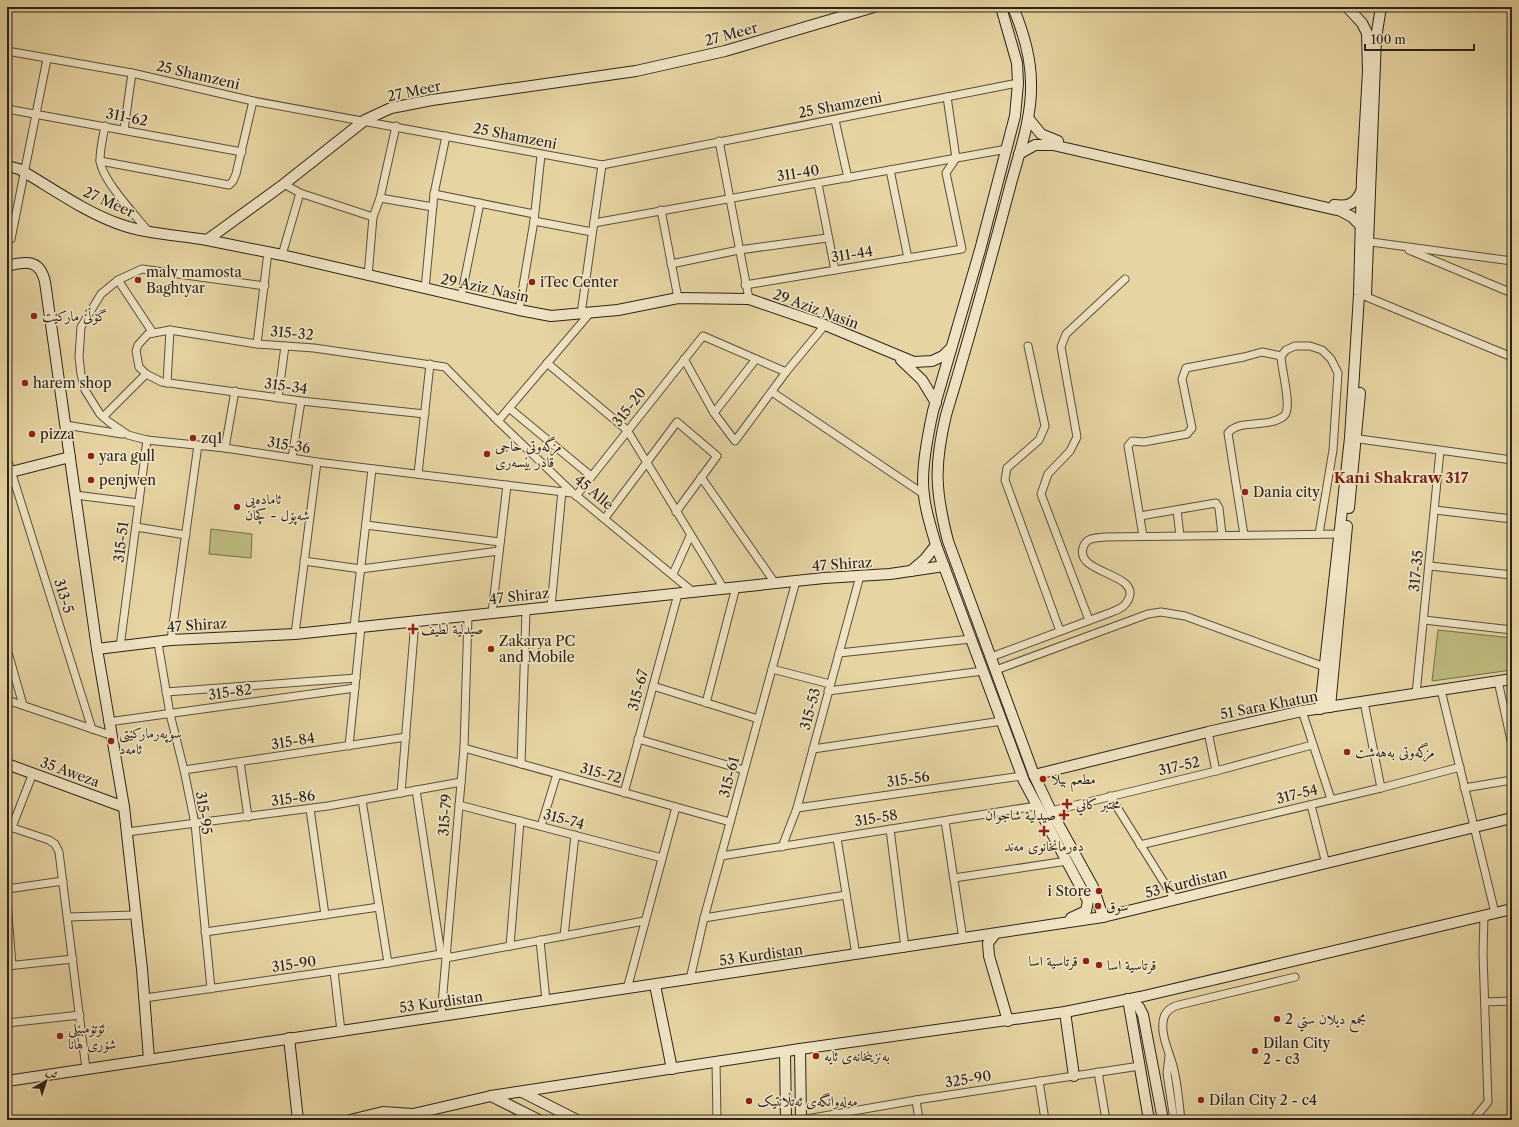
<svg xmlns="http://www.w3.org/2000/svg" width="1519" height="1127" font-family="'Libre Caslon Text',Amiri,serif">
  <rect width="100%" height="100%" fill="#e6d4a2"/>
  <filter id="stains"><feTurbulence type="fractalNoise" baseFrequency=".005" numOctaves="4"/><feColorMatrix values="0 0 0 0 .2 0 0 0 0 .09 0 0 0 0 .02 0 0 0 .5 -.17"/></filter>
  <radialGradient id="worn" r=".72"><stop offset=".6" stop-color="#630" stop-opacity="0"/><stop offset="1" stop-color="#630" stop-opacity=".3"/></radialGradient>
  <g fill="#bdbb7f" stroke="#74704d">
    <polygon points="211,529 252,534 251,558 209,554"/>
    <polygon points="1438,630 1512,638 1512,670 1432,681"/>
  </g>
  <g fill="none" stroke-linecap="round" stroke-linejoin="round">
    <g stroke="#5a503d" stroke-width="9">
      <g id="street">
        <polyline points="7,51 132,73 253,101 602,165 1018,83"/>
        <polyline points="7,109 242,152"/>
        <polyline points="835,120 848,178"/>
        <path d="M 105,126 C 103,137 100,149 100,160 C 101,179 136,216 148,231"/>
        <polyline points="124,130 132,73"/>
        <polyline points="719,141 749,299"/>
        <polyline points="100,161 229,185 233,181 236,174 253,101"/>
        <polyline points="890,170 908,258"/>
        <polyline points="284,184 300,193 373,217"/>
        <polyline points="818,184 835,270"/>
        <polyline points="434,194 534,214"/>
        <polyline points="380,198 433,207"/>
        <polyline points="661,210 678,298"/>
        <polyline points="534,221 592,232"/>
        <polyline points="594,223 1007,149"/>
        <polyline points="1364,241 1512,261"/>
        <polyline points="7,242 11,239 47,59"/>
        <polyline points="1409,250 1512,293"/>
        <polyline points="282,255 300,193"/>
        <polyline points="671,264 739,250 827,238"/>
        <polyline points="368,276 373,217 380,198 396,126"/>
        <polyline points="118,280 153,333"/>
        <polyline points="745,285 962,249 946,173 956,158 947,97"/>
        <polyline points="265,286 142,269 118,280 101,294 81,327 79,357 81,374 85,390 100,414 109,422 128,435 147,440 225,448 317,462 572,493"/>
        <polyline points="425,289 434,194 446,136"/>
        <polyline points="1362,295 1512,357"/>
        <polyline points="461,297 480,203"/>
        <polyline points="519,310 534,221 541,155"/>
        <polyline points="581,314 602,165"/>
        <polyline points="257,344 268,252"/>
        <polyline points="1028,346 1045,426 1039,440 1007,468 1005,480 1060,631"/>
        <polyline points="684,359 714,413 735,441 786,372 825,325"/>
        <polyline points="547,363 627,430 724,589"/>
        <polyline points="167,383 170,330"/>
        <polyline points="772,392 925,495"/>
        <polyline points="278,398 285,346"/>
        <polyline points="509,408 591,476"/>
        <polyline points="714,413 756,359"/>
        <polyline points="425,414 301,401 162,382 146,374 139,367 136,351 138,345 148,334 170,330 257,344 314,348 445,367 498,421 573,493 693,592"/>
        <polyline points="103,417 146,374"/>
        <polyline points="498,421 590,313"/>
        <polyline points="65,425 122,434"/>
        <polyline points="1352,438 1512,460"/>
        <polyline points="225,448 235,391"/>
        <polyline points="7,458 92,729"/>
        <polyline points="292,458 301,401"/>
        <polyline points="418,474 430,364"/>
        <polyline points="701,477 775,583"/>
        <polyline points="75,495 139,503"/>
        <polyline points="576,496 703,336 786,372"/>
        <polyline points="1177,510 1180,536"/>
        <polyline points="1435,510 1512,519"/>
        <polyline points="1140,516 1216,503 1219,508 1222,535"/>
        <polyline points="605,518 677,422 717,456 676,512"/>
        <polyline points="366,525 500,542"/>
        <polyline points="136,527 186,535"/>
        <path d="M 1244,535 L 1228,433 C 1241,418 1268,429 1284,416 C 1293,409 1281,369 1281,356 L 1286,350 L 1295,346 L 1310,346 L 1322,350 L 1331,359 L 1338,373 L 1333,450 L 1319,534"/>
        <polyline points="1143,536 1128,446 1132,441 1144,442 1187,434 1192,428 1182,379 1186,368 1244,357 1262,352 1281,356"/>
        <polyline points="304,561 361,569 499,551"/>
        <polyline points="1430,566 1512,575"/>
        <polyline points="673,574 690,536"/>
        <polyline points="551,607 562,491"/>
        <polyline points="492,613 507,485"/>
        <polyline points="1089,620 1041,494 1048,474 1070,451 1077,437 1061,347 1066,334 1125,279"/>
        <polyline points="1424,620 1512,630"/>
        <polyline points="354,627 372,469"/>
        <polyline points="295,634 317,462"/>
        <polyline points="171,640 198,445"/>
        <polyline points="158,643 170,714 184,770 195,824 211,989"/>
        <polyline points="120,647 147,440"/>
        <polyline points="7,649 23,705"/>
        <polyline points="839,653 971,639"/>
        <path d="M 991,657 L 1112,612 C 1120,609 1126,606 1129,598 C 1139,572 1071,574 1084,545 C 1088,537 1097,538 1104,537 L 1344,534"/>
        <polyline points="772,669 830,684"/>
        <polyline points="996,670 1148,614 1161,612 1185,616 1325,667"/>
        <polyline points="1498,681 1512,745"/>
        <polyline points="653,686 758,719"/>
        <polyline points="1441,690 1495,913"/>
        <polyline points="828,691 983,671"/>
        <polyline points="166,692 356,678"/>
        <polyline points="1416,694 1440,451"/>
        <polyline points="7,700 110,735"/>
        <polyline points="1364,702 1381,788"/>
        <polyline points="706,703 736,587"/>
        <polyline points="1302,711 1331,799"/>
        <polyline points="108,722 355,688"/>
        <polyline points="1208,732 1216,771"/>
        <polyline points="638,739 744,770"/>
        <polyline points="349,746 361,627"/>
        <polyline points="464,748 730,822"/>
        <polyline points="813,749 1002,721"/>
        <polyline points="240,762 248,817"/>
        <polyline points="521,764 526,610"/>
        <polyline points="184,770 406,737"/>
        <polyline points="1464,788 1512,780"/>
        <polyline points="416,790 441,954"/>
        <polyline points="401,793 415,621"/>
        <polyline points="624,793 678,594"/>
        <polyline points="1110,796 1175,900"/>
        <polyline points="362,800 388,963"/>
        <polyline points="459,805 662,858"/>
        <polyline points="1311,805 1326,864"/>
        <polyline points="797,808 1022,776"/>
        <polyline points="310,809 325,915"/>
        <polyline points="1051,811 1216,771 1312,745"/>
        <polyline points="945,821 963,939"/>
        <polyline points="7,826 49,840 55,844 59,852 86,1069"/>
        <polyline points="541,826 557,774"/>
        <polyline points="12,827 33,773"/>
        <polyline points="890,829 905,948"/>
        <polyline points="127,832 328,806 461,782"/>
        <polyline points="837,838 856,955"/>
        <polyline points="1140,845 1381,788 1460,767"/>
        <polyline points="782,847 797,808 860,576"/>
        <polyline points="721,856 1036,806"/>
        <polyline points="954,878 1067,861"/>
        <polyline points="7,889 63,881"/>
        <polyline points="7,902 12,965"/>
        <polyline points="68,917 135,915"/>
        <polyline points="704,918 846,895"/>
        <polyline points="205,932 379,907"/>
        <polyline points="564,936 575,835"/>
        <polyline points="540,940 546,1001"/>
        <polyline points="510,946 520,821"/>
        <polyline points="446,958 644,921"/>
        <polyline points="7,966 73,959"/>
        <polyline points="334,971 341,1031"/>
        <polyline points="690,979 704,918 796,581"/>
        <polyline points="627,989 676,807"/>
        <polyline points="145,998 388,963 447,953"/>
        <polyline points="1485,1002 1512,1001"/>
        <polyline points="441,1016 464,748 468,616"/>
        <polyline points="7,1023 80,1015"/>
        <polyline points="1169,1056 1167,1073 1174,1120"/>
        <polyline points="716,1062 717,1120"/>
        <polyline points="1098,1072 1106,1120"/>
        <polyline points="1039,1081 1045,1120"/>
        <polyline points="916,1100 919,1120"/>
        <polyline points="801,1120 916,1100 1140,1066"/>
        <path d="M 1181,1120 C 1179,1104 1178,1086 1174,1070 C 1171,1055 1161,1038 1163,1022 C 1164,1012 1171,1007 1179,1005 L 1295,977"/>
        <polyline points="1473,1120 1488,1102 1483,954 1484,916"/>
      </g>
    </g>
    <g stroke="#2c241b" stroke-width="12">
      <g id="secondary">
        <path d="M 1001,7 L 1017,63 L 1018,83 L 1015,116 L 980,250 L 933,411 C 928,434 923,458 923,481 C 923,503 930,524 936,545 L 1024,781 L 1088,901 L 1086,911 L 1071,918"/>
        <path d="M 1013,7 C 1023,31 1031,57 1031,83 C 1032,119 1019,153 1010,187 C 990,263 969,339 946,415 C 934,465 935,491 948,541 L 1034,775 L 1051,811 L 1093,887 L 1103,917"/>
        <polyline points="1028,118 1041,134 1058,141"/>
        <polyline points="1019,154 1035,145 1053,145 1341,211 1352,217 1361,226"/>
        <path d="M 7,166 L 19,169 C 52,188 83,211 119,224 C 146,234 178,235 207,240 L 284,184 L 365,120 L 391,108 L 432,100 L 636,71 L 725,51 L 874,7"/>
        <path d="M 1334,205 C 1348,207 1355,204 1361,192"/>
        <polyline points="207,240 282,255 519,310 551,316 618,310 678,298 749,299 825,325 914,362 932,361 943,356 951,348"/>
        <path d="M 7,266 C 26,261 40,259 45,282 L 97,649 L 124,807 L 142,969 L 149,1059"/>
        <polyline points="1366,295 1376,38 1381,7"/>
        <polyline points="901,360 922,380 936,403"/>
        <polyline points="7,473 70,457"/>
        <polyline points="1349,508 1360,393"/>
        <polyline points="911,571 925,559 936,545"/>
        <polyline points="97,649 171,640 295,634 824,578 890,574 944,566"/>
        <polyline points="1330,707 1347,526"/>
        <polyline points="1320,709 1350,438 1359,295 1362,178 1368,71 1367,33 1362,23 1347,7"/>
        <polyline points="7,764 124,807"/>
        <polyline points="1034,775 1208,732 1302,711 1512,679"/>
        <polyline points="995,934 988,943 989,956 1008,1021"/>
        <polyline points="655,985 672,1069"/>
        <polyline points="1128,999 1139,1007 1143,1015 1163,1120"/>
        <polyline points="1128,999 1149,1120"/>
        <polyline points="1065,1012 1074,1076"/>
        <polyline points="289,1038 298,1120"/>
        <polyline points="800,1049 801,1120"/>
        <polyline points="785,1052 786,1120"/>
        <polyline points="7,1081 1103,917 1512,818"/>
        <polyline points="522,1092 577,1120"/>
        <polyline points="491,1096 539,1120"/>
        <polyline points="350,1120 383,1112 413,1114 491,1096 800,1049 1065,1012 1140,997 1512,909"/>
      </g>
    </g>
    <use href="#street" stroke="#efe3c3" stroke-width="7"/>
    <use href="#secondary" stroke="#efe3c3" stroke-width="10"/>
  </g>
  <g fill="#8f2418" stroke="#efe3c3" stroke-width="1.5">
    <circle cx="138" cy="280" r="4"/>
    <circle cx="532" cy="282" r="4"/>
    <circle cx="34" cy="316" r="4"/>
    <circle cx="25" cy="383" r="4"/>
    <circle cx="32" cy="434" r="4"/>
    <circle cx="193" cy="438" r="4"/>
    <circle cx="487" cy="454" r="4"/>
    <circle cx="91" cy="456" r="4"/>
    <circle cx="91" cy="480" r="4"/>
    <circle cx="1245" cy="492" r="4"/>
    <circle cx="237" cy="507" r="4"/>
    <path d="M411 623h4v4h4v4h-4v4h-4v-4h-4v-4h4z"/>
    <circle cx="491" cy="649" r="4"/>
    <circle cx="111" cy="741" r="4"/>
    <circle cx="1347" cy="752" r="4"/>
    <circle cx="1043" cy="779" r="4"/>
    <path d="M1065 798h4v4h4v4h-4v4h-4v-4h-4v-4h4z"/>
    <path d="M1062 809h4v4h4v4h-4v4h-4v-4h-4v-4h4z"/>
    <path d="M1042 825h4v4h4v4h-4v4h-4v-4h-4v-4h4z"/>
    <circle cx="1099" cy="891" r="4"/>
    <circle cx="1098" cy="906" r="4"/>
    <circle cx="1086" cy="961" r="4"/>
    <circle cx="1099" cy="965" r="4"/>
    <circle cx="1277" cy="1019" r="4"/>
    <circle cx="60" cy="1036" r="4"/>
    <circle cx="1255" cy="1051" r="4"/>
    <circle cx="816" cy="1056" r="4"/>
    <circle cx="1201" cy="1100" r="4"/>
    <circle cx="749" cy="1101" r="4"/>
  </g>
  <g text-anchor="middle" dominant-baseline="central" stroke-width="3.5" stroke-linejoin="round" paint-order="stroke">
    <g font-size="14" fill="#2c241b" stroke="#efe3c3">
      <text transform="translate(731 34) rotate(-15)">27 Meer</text>
      <text transform="translate(198 75) rotate(13)">25 Shamzeni</text>
      <text transform="translate(414 91) rotate(-12)">27 Meer</text>
      <text transform="translate(840 105) rotate(-11)">25 Shamzeni</text>
      <text transform="translate(127 117) rotate(11)">311-62</text>
      <text transform="translate(515 136) rotate(11)">25 Shamzeni</text>
      <text transform="translate(798 173) rotate(-9)">311-40</text>
      <text transform="translate(109 202) rotate(24)">27 Meer</text>
      <text transform="translate(852 254) rotate(-9)">311-44</text>
      <text transform="translate(485 288) rotate(12)">29 Aziz Nasin</text>
      <text transform="translate(816 309) rotate(20)">29 Aziz Nasin</text>
      <text transform="translate(292 333) rotate(5)">315-32</text>
      <text transform="translate(286 386) rotate(8)">315-34</text>
      <text transform="translate(629 407) rotate(-52)">315-20</text>
      <text transform="translate(289 445) rotate(9)">315-36</text>
      <text transform="translate(594 492) rotate(40)">45 Alle</text>
      <text transform="translate(121 542) rotate(-83)">315-51</text>
      <text transform="translate(842 564) rotate(-4)">47 Shiraz</text>
      <text transform="translate(1416 571) rotate(-84)">317-35</text>
      <text transform="translate(64 596) rotate(73)">313-5</text>
      <text transform="translate(519 596) rotate(-6)">47 Shiraz</text>
      <text transform="translate(197 625) rotate(-4)">47 Shiraz</text>
      <text transform="translate(638 690) rotate(-75)">315-67</text>
      <text transform="translate(230 692) rotate(-8)">315-82</text>
      <text transform="translate(1269 705) rotate(-11)">51 Sara Khatun</text>
      <text transform="translate(810 709) rotate(-75)">315-53</text>
      <text transform="translate(293 741) rotate(-9)">315-84</text>
      <text transform="translate(1179 766) rotate(-13)">317-52</text>
      <text transform="translate(70 772) rotate(20)">35 Aweza</text>
      <text transform="translate(601 773) rotate(15)">315-72</text>
      <text transform="translate(729 777) rotate(-75)">315-61</text>
      <text transform="translate(908 779) rotate(-8)">315-56</text>
      <text transform="translate(1297 794) rotate(-14)">317-54</text>
      <text transform="translate(293 798) rotate(-8)">315-86</text>
      <text transform="translate(204 813) rotate(81)">315-95</text>
      <text transform="translate(445 815) rotate(-85)">315-79</text>
      <text transform="translate(876 818) rotate(-9)">315-58</text>
      <text transform="translate(564 819) rotate(15)">315-74</text>
      <text transform="translate(1186 883) rotate(-14)">53 Kurdistan</text>
      <text transform="translate(761 955) rotate(-8)">53 Kurdistan</text>
      <text transform="translate(294 964) rotate(-8)">315-90</text>
      <text transform="translate(441 1002) rotate(-8)">53 Kurdistan</text>
      <text transform="translate(968 1079) rotate(-9)">325-90</text>
    </g>
    <g font-size="14" fill="#2c241b" stroke="#efe3c3" text-anchor="start">
      <text x="146" y="272">maly mamosta<tspan x="146" dy="16">Baghtyar</tspan></text>
      <text x="540" y="282">iTec Center</text>
      <text x="42" y="316">گۆڵێ مارکێت</text>
      <text x="33" y="383">harem shop</text>
      <text x="40" y="434">pizza</text>
      <text x="201" y="438">zq1</text>
      <text x="495" y="446">مزگەوتی حاجی<tspan x="495" dy="16">قادر بێسەری</tspan></text>
      <text x="99" y="456">yara gull</text>
      <text x="99" y="480">penjwen</text>
      <text x="1253" y="492">Dania city</text>
      <text x="245" y="499">ئامادەیی<tspan x="245" dy="16">شەپۆل - کچان</tspan></text>
      <text x="421" y="629">صیدلیة لطیف</text>
      <text x="499" y="641">Zakarya PC<tspan x="499" dy="16">and Mobile</tspan></text>
      <text x="119" y="733">سوپەرمارکێتی<tspan x="119" dy="16">ئامەد</tspan></text>
      <text x="1355" y="752">مزگەوتی بەهەشت</text>
      <text x="1051" y="779">مطعم بيلا</text>
      <text x="1076" y="804">مختبر كاني</text>
      <text x="1056" y="815" text-anchor="end">صيدلية شاجوان</text>
      <text x="1044" y="846" text-anchor="middle">دەرمانخانوی مەند</text>
      <text x="1091" y="891" text-anchor="end">i Store</text>
      <text x="1106" y="906">سوق</text>
      <text x="1078" y="961" text-anchor="end">قرتاسية اسا</text>
      <text x="1107" y="965">قرتاسیة اسا</text>
      <text x="1285" y="1019">مجمع ديلان ستي 2</text>
      <text x="68" y="1028">ئۆتۆمبێلی<tspan x="68" dy="16">شۆری هانا</tspan></text>
      <text x="1263" y="1043">Dilan City<tspan x="1263" dy="16">2 - c3</tspan></text>
      <text x="824" y="1056">بەنزینخانەی ئایە</text>
      <text x="1209" y="1100">Dilan City 2 - c4</text>
      <text x="757" y="1101">مەلەوانگەی ئەتڵانتیک</text>
    </g>
    <g font-size="15" font-weight="bold" fill="#7a1f14" stroke="#efe3c3">
      <text x="1401" y="477">Kani Shakraw 317</text>
    </g>
  </g>
  <rect width="1519" height="1127" fill="none" stroke="#e6d4a2" stroke-width="24"/>
  <rect x="8" y="8" width="1503" height="1111" fill="none" stroke="#2c241b" stroke-width="2"/>
  <rect x="12" y="12" width="1495" height="1103" fill="none" stroke="#2c241b"/>
  <g transform="translate(46 1081) rotate(39)" stroke="#efe3c3" stroke-width="3" paint-order="stroke">
  <path d="M0-3L7 15L0 10L-7 15Z" fill="#2c241b"/>
  <text y="-6" font-size="11" font-weight="bold" text-anchor="middle" fill="#2c241b">ش</text>
  </g>
  <path d="M1365 44v6h109v-6" fill="none" stroke="#2c241b" stroke-width="2"/>
  <text x="1371" y="44" font-size="12" fill="#2c241b" stroke="#efe3c3" stroke-width="3" paint-order="stroke">100 m</text>
  <rect width="100%" height="100%" filter="url(#stains)"/>
  <rect width="100%" height="100%" fill="url(#worn)"/>
</svg>
